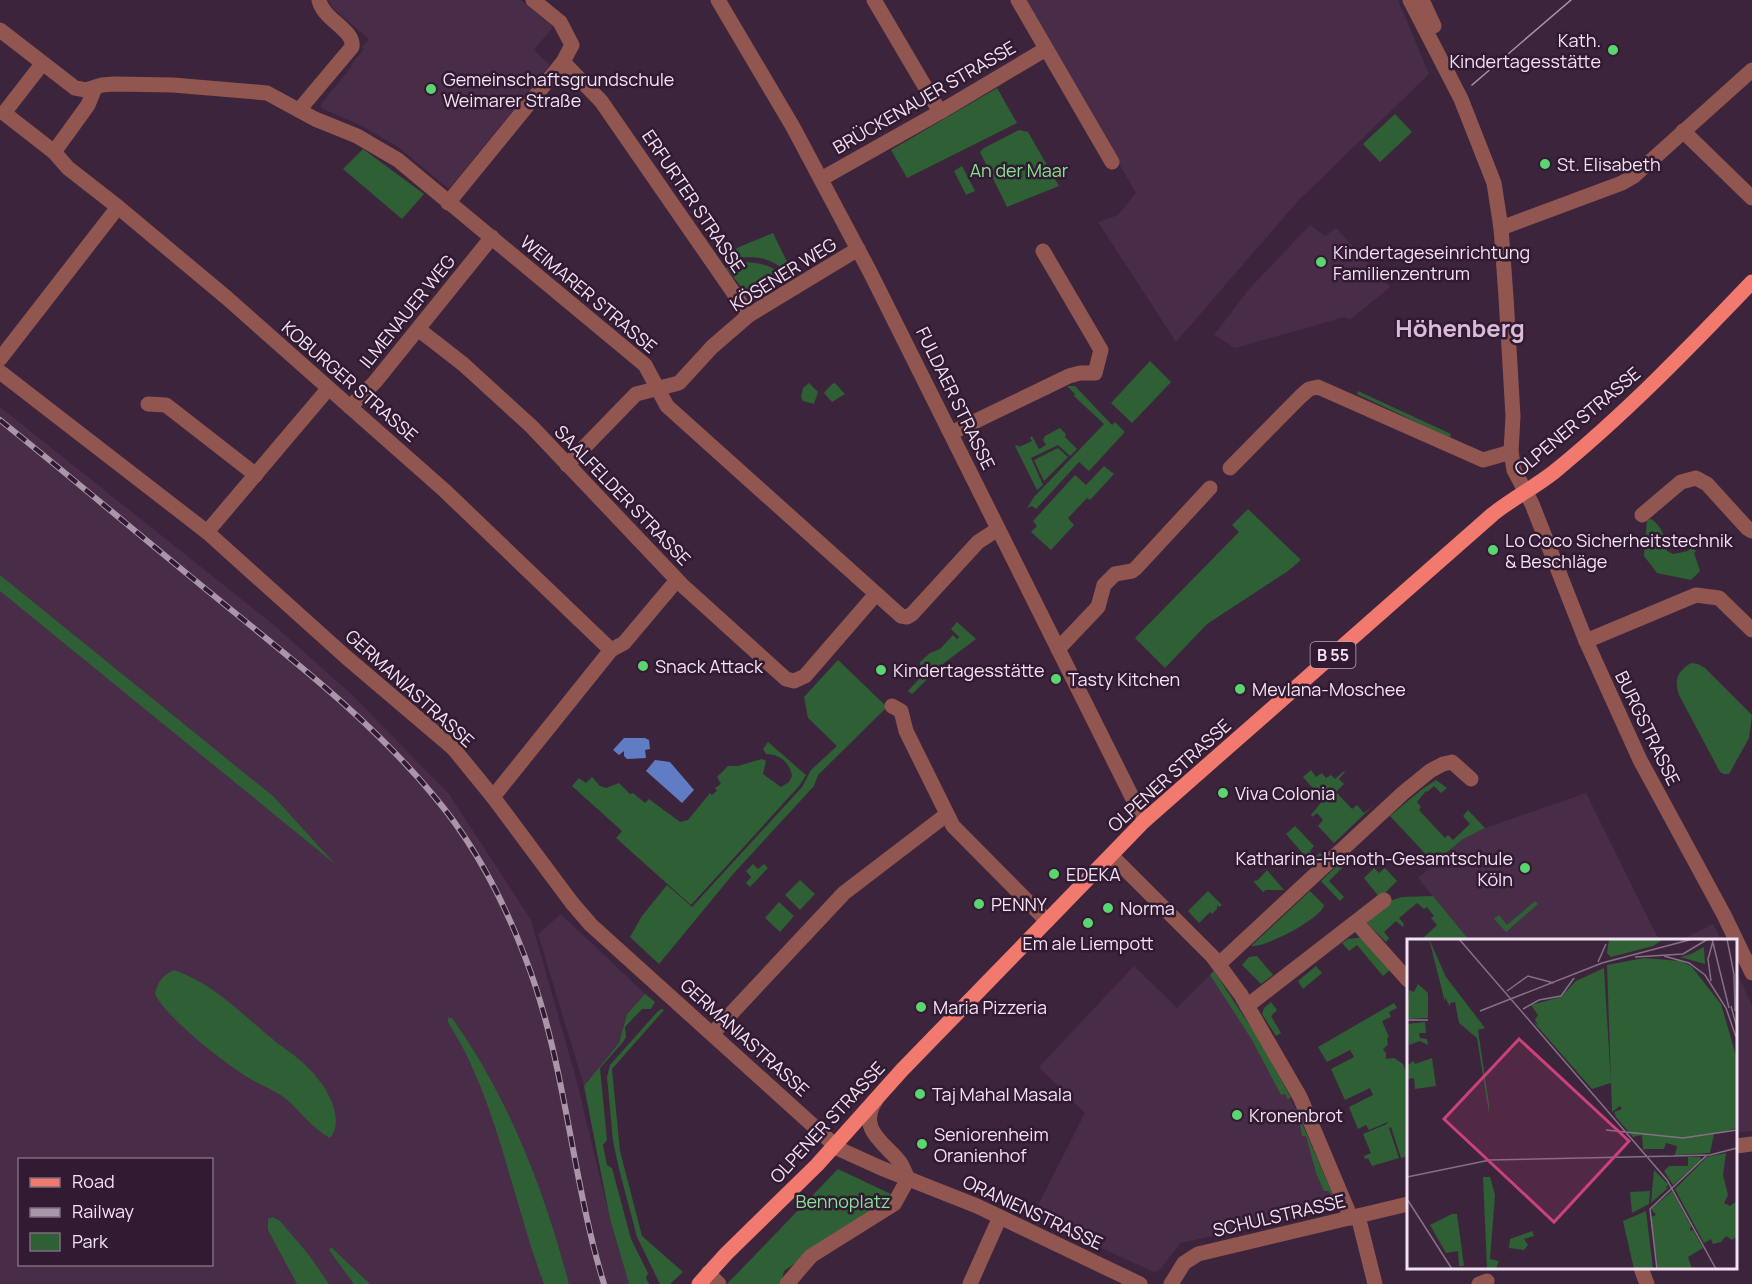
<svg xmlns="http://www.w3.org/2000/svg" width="1752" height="1284" font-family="Manrope,sans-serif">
  <rect width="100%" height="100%" fill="#3c253c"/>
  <g fill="#482c48" fill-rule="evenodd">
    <polygon points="328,0 521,0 553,27 534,50 550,65 449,189 398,147 362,126 321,108 321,104 352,66 351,65 364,49 362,47 369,39 333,8"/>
    <polygon points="1023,0 1398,0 1429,74 1297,202 1176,342 1098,222 1118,215 1136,193"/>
    <polygon points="1310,225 1325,236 1336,228 1390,287 1350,320 1345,317 1235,348 1214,335 1250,288"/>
    <path d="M 0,407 L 275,626 L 351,694 L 449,794 L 531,920 L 576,1078 L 610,1219 L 629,1284 L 0,1284 ZM 20,1160 L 212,1160 L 212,1264 L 20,1264 Z"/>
    <polygon points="1586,793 1659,940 1469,940 1418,878 1463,839 1485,828"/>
    <polygon points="561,914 645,994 627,1014 619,1043 584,1086 538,934"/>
    <polygon points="1713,924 1721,940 1681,940"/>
    <polygon points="1134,966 1177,1008 1214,971 1262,1044 1288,1093 1333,1195 1334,1203 1329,1211 1180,1243 1159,1271 1154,1272 1032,1217 1085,1113 1039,1067"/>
    <polygon points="1736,971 1752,1005 1752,1131 1736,1133"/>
  </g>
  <g fill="#2e5f35">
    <polygon points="997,88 1017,123 907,178 891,150"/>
    <polygon points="1395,114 1412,132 1380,162 1363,144"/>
    <polygon points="1019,130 1028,132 1059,186 1007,207 980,152 984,148"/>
    <polygon points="363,149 424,194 402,219 343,169"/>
    <polygon points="962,166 975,191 966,195 954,171"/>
    <path d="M 773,233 L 790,268 L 789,270 L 786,271 C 765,254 753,257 728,258 L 728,255 L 739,247 Z"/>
    <path d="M 742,262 C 759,262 775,266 787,279 L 755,298 L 751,299 L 726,268 Z"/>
    <polygon points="1150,361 1171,382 1132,423 1111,403"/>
    <polygon points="809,383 818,392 814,404 803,401 801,397 803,388"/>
    <polygon points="835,383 845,394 832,402 824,393 832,384"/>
    <polygon points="1067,386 1075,386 1112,425 1115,422 1124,431 1124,433 1089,471 1079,462 1036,509 1032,506 1027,508 1034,497 1104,424 1074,396 1075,394"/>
    <polygon points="1358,391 1451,434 1450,438 1357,394"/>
    <polygon points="1060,428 1066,434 1065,437 1077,449 1070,456 1058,445 1031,458 1043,485 1037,490 1015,446 1018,445 1019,447 1032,441 1030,438 1032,436 1039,449 1046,445 1043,440 1045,436"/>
    <polygon points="1058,448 1068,457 1044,481 1034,460"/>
    <polygon points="1104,466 1114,474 1090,500 1087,498 1068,518 1074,525 1051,550 1031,532 1037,526 1033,521 1075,475 1086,485"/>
    <polygon points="1248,509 1301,560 1288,571 1207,624 1165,668 1135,638 1239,532 1232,525"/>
    <path d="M 1651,519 C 1661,525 1667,540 1667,551 L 1673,554 L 1688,551 L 1692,547 L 1696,551 L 1694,553 L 1700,571 L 1691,580 L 1657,573 L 1644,556 L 1647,520 Z"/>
    <polygon points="0,575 274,797 335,864 0,591"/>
    <polygon points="957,622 976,639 944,663 912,694 908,691 920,678 920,662 930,653 940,649 953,635 957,639 959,637 951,629"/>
    <polygon points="838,660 887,707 818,775 814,786 734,873 659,964 630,937 642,916 667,885 692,907 802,787 811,770 837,746 808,718 804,697"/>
    <path d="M 1691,663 L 1698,664 L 1705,668 L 1752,715 L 1749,738 L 1729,774 L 1724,774 L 1720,772 L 1679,695 C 1674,679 1677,672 1691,663 Z"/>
    <path d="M 768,742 L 806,775 L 800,785 L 691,905 L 616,838 L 622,831 L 572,786 L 579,778 L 586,783 L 592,777 L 600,786 L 606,788 L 619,783 L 630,794 L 633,793 L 645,803 L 649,799 L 680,822 L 688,820 L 710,793 L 712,795 L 717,791 L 715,788 L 721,784 L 717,777 L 728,766 L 738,766 L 762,759 L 766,761 L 763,774 L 781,787 L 789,782 L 792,776 C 790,763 780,754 766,754 L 763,749 Z"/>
    <polygon points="1311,770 1316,777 1322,773 1326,778 1331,775 1335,779 1344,771 1345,772 1339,779 1344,784 1336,792 1352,809 1357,805 1364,813 1374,805 1334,843 1318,826 1323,820 1317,813 1312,817 1311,815 1323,800 1303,777"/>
    <polygon points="1436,780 1447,788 1441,793 1434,786 1427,792 1426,791 1417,802 1421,807 1419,810 1445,838 1448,835 1453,840 1470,824 1463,816 1468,810 1485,828 1463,839 1434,863 1390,816 1421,790"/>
    <polygon points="1295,826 1314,846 1310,851 1315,857 1320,853 1322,855 1312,864 1286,834"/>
    <polygon points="1344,859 1348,862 1329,881 1344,897 1340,901 1321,881"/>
    <polygon points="753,864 758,869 764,864 768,868 750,887 746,883 751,877 746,871"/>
    <polygon points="1374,868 1379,873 1385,868 1397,881 1380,898 1364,878"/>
    <polygon points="1267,870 1284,890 1266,890 1263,892 1253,881 1258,880"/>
    <polygon points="800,880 815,894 800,910 785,895"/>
    <polygon points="1208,891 1222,905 1219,907 1217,905 1217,909 1212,914 1210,912 1199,923 1188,911"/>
    <path d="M 1310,891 L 1324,905 C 1322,918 1265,948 1251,946 Z"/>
    <polygon points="1433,896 1469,940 1421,940 1437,925 1431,918 1434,916 1427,907 1424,909 1417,903 1399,918 1404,924 1403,927 1396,921 1384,932 1389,938 1386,942 1367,923 1389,901 1402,897"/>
    <polygon points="1535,901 1538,904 1506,932 1494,919 1499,915 1507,925"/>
    <polygon points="779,902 794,916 780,932 765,918"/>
    <polygon points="1363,937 1391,969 1383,976 1357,945 1349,951 1342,943 1348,939"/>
    <polygon points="1257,956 1273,975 1261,984 1242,965 1249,957"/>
    <polygon points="1316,966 1322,973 1303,989 1298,981"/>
    <path d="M 174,970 C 213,983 244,1016 276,1042 C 291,1053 307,1064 318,1079 C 330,1093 344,1122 330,1138 C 313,1129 300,1111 285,1098 C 275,1091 263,1086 252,1080 C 228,1066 166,1018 155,994 C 158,981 162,976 174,970 Z"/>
    <polygon points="1214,971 1262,1044 1291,1098 1287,1099 1286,1094 1281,1095 1252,1040 1210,975"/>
    <polygon points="645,994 655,1002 651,1009 642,1009 625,1027 626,1037 623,1042 600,1068 607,1140 603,1145 607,1165 612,1168 631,1239 648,1273 646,1278 649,1284 629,1284 610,1219 584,1086 619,1043 627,1014"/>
    <polygon points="1271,1002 1277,1010 1271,1016 1281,1033 1276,1036 1262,1014 1264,1008"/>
    <polygon points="1394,1003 1397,1008 1389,1012 1391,1017 1382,1021 1389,1037 1387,1038 1388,1045 1383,1049 1386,1053 1386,1059 1394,1058 1403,1064 1408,1077 1408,1156 1401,1158 1391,1127 1389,1128 1399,1158 1372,1166 1368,1158 1365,1159 1364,1156 1371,1153 1363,1134 1387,1124 1388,1122 1369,1130 1366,1125 1358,1129 1349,1107 1373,1095 1370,1088 1345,1100 1331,1069 1354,1057 1350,1050 1327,1062 1318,1047"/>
    <polygon points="662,1009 664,1010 612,1069 620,1151 642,1236 683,1272 670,1284 660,1284 637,1237 619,1169 613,1141 607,1077 610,1065 658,1011"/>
    <path d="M 448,1018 L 452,1018 C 509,1098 544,1190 569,1284 L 544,1284 C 511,1197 498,1101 448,1022 Z"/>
    <polygon points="1296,1109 1333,1195 1334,1203 1329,1211 1325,1212 1323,1205 1332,1203 1329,1191 1324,1191 1316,1173 1306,1136 1302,1136 1299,1120 1295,1120 1293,1110"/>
    <polygon points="838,1169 893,1195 784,1271 781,1284 727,1284"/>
    <polygon points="273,1217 280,1221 309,1255 329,1284 297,1284 268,1230 268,1219"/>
    <polygon points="331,1247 370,1284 354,1284 329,1250"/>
  </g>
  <g fill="#5f7cc4">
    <polygon points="624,738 645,738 649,740 650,749 645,750 646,758 627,759 624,756 624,751 619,755 613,750"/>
    <polygon points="655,760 670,762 694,790 682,803 646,771"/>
  </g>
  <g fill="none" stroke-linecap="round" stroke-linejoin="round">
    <g stroke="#915650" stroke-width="15">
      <polyline points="533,0 560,22 572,45 563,62 601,101 749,315"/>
      <polyline points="718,0 793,127 870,272 1144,821"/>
      <polyline points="874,0 940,112"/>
      <polyline points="1018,0 1112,162"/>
      <polyline points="1410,0 1461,99 1494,183 1501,228 1506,297 1513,416 1511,452 1514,470 1532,504 1586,641 1640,760 1724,915 1752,973"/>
      <polyline points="1422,0 1434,26"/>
      <polyline points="0,30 75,88 86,90 102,85 114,84 173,85 267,93 315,119 357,136 398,160 645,365 667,406 901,616 907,617 912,614 978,542 998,529"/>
      <polyline points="42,64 4,113 54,152 88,105 95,88"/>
      <path d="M 299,110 L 352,47 C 355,30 323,20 319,0"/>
      <polyline points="1683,131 1752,198"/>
      <polyline points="54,152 68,168 118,207 227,298 350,407 444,490 611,650"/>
      <polyline points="821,179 940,112 1046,49"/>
      <polyline points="448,203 563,62"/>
      <polyline points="1501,228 1622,183 1634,176 1752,70"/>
      <polyline points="418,329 463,364 531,426 682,585 786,679 794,681 805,676 876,594"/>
      <polyline points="0,359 118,207"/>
      <polyline points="0,372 207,532 346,657 453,748 493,797 572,903 591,925 839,1149 881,1168 977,1206 1140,1284"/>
      <polyline points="148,404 166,405 256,475"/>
      <polyline points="350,407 375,382 492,237"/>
      <polyline points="951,433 1069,376 1080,373 1095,373 1101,350 1043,251"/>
      <polyline points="567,465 636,394 679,383 712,347 749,315 858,249"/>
      <polyline points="1230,468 1301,396 1309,389 1318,387 1483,460 1511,452"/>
      <polyline points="1642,515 1681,482 1696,478 1707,484 1747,528 1752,531"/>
      <polyline points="207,532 328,389"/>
      <polyline points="1586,641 1696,595 1719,598 1752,630"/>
      <polyline points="1058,649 1098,607 1104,585 1115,574 1132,571 1136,568 1210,488"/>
      <polyline points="892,706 901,711 906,731 953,826 1047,921"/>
      <polyline points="493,797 611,650 624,643 677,580"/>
      <polyline points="1111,855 1213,957 1241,995 1300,1097 1351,1218"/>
      <polyline points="1356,922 1408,980"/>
      <polyline points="1219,964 1403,793 1430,771 1443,764 1452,762 1471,779"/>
      <polyline points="1247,1006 1384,900"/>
      <polyline points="712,1034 844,893 946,815"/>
      <path d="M 876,1100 C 857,1128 883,1142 899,1161 C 903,1166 905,1173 908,1179"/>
      <polyline points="1736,1146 1752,1144"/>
      <polyline points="1358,1216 1375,1284"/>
      <polyline points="1641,1268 1647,1284"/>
      <polyline points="708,1273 719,1284"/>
      <polyline points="787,1284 811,1256 894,1204 908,1179"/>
      <polyline points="970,1284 1000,1217"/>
      <polyline points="1171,1284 1184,1263 1198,1254 1408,1204"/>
      <polyline points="1479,1284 1487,1281"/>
    </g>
    <path stroke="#f2796e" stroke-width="15" d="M 699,1284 L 726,1254 L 817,1165 L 902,1070 L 1144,821 L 1493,514 C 1513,498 1535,487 1554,472 C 1625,414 1689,348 1752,282"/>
    <polyline stroke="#a996a9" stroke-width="1.5" points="1472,85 1571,0"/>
    <g stroke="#a996a9" stroke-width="6">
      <path id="rail" d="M 0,420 C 72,478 142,537 213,595 C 290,658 369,718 433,795 C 474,843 503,899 525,957 C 566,1062 571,1177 604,1284"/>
    </g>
    <use href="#rail" stroke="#321b32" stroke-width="4" stroke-dasharray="11" stroke-linecap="butt"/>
  </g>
  <g fill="#5ad56f" stroke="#321b32" stroke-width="2">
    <circle cx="1613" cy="50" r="6"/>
    <circle cx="431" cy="89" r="6"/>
    <circle cx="1545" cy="164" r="6"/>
    <circle cx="1321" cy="262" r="6"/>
    <circle cx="1493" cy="550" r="6"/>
    <circle cx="643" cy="666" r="6"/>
    <circle cx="881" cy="670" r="6"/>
    <circle cx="1056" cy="679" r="6"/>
    <circle cx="1240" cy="689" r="6"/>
    <circle cx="1223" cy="793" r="6"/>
    <circle cx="1525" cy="868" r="6"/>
    <circle cx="1054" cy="874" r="6"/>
    <circle cx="979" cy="904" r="6"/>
    <circle cx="1108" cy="908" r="6"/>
    <circle cx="1088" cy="923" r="6"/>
    <circle cx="921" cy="1007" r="6"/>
    <circle cx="920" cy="1094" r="6"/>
    <circle cx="1237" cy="1115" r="6"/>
    <circle cx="922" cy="1144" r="6"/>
  </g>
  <g text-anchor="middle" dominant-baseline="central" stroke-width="5" stroke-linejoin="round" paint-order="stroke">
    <rect fill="#321b32" stroke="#b8a7b8" stroke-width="1.5" x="1310.5" y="642" width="45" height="26" rx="4.5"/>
    <g font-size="16" font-weight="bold" fill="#f2e3f2">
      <text x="1333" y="655">B 55</text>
    </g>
    <g font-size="18" fill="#f2e3f2" stroke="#321b32" text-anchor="start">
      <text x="1601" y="40" text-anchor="end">Kath.<tspan x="1601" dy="21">Kindertagesstätte</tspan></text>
      <text x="443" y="79">Gemeinschaftsgrundschule<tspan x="443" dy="21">Weimarer Straße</tspan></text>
      <text x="1557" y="164">St. Elisabeth</text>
      <text x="1333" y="252">Kindertageseinrichtung<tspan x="1333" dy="21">Familienzentrum</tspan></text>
      <text x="1505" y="540">Lo Coco Sicherheitstechnik<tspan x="1505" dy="21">&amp; Beschläge</tspan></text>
      <text x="655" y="666">Snack Attack</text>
      <text x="893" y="670">Kindertagesstätte</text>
      <text x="1068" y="679">Tasty Kitchen</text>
      <text x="1252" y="689">Mevlana-Moschee</text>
      <text x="1235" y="793">Viva Colonia</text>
      <text x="1513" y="858" text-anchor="end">Katharina-Henoth-Gesamtschule<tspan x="1513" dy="21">Köln</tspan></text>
      <text x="1066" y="874">EDEKA</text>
      <text x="991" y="904">PENNY</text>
      <text x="1120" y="908">Norma</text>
      <text x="1088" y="943" text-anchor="middle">Em ale Liempott</text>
      <text x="933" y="1007">Maria Pizzeria</text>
      <text x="932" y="1094">Taj Mahal Masala</text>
      <text x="1249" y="1115">Kronenbrot</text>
      <text x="934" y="1134">Seniorenheim<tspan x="934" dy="21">Oranienhof</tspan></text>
    </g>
    <g font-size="18" fill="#f2e3f2" stroke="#321b32">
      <text transform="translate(924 97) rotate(-30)">BRÜCKENAUER STRASSE</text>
      <text transform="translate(694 201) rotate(56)">ERFURTER STRASSE</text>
      <text transform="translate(783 274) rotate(-32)">KÖSENER WEG</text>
      <text transform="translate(589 294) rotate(40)">WEIMARER STRASSE</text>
      <text transform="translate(407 311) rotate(-51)">ILMENAUER WEG</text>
      <text transform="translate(350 381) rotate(41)">KOBURGER STRASSE</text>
      <text transform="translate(956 398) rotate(64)">FULDAER STRASSE</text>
      <text transform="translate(1577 421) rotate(-40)">OLPENER STRASSE</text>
      <text transform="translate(623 495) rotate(46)">SAALFELDER STRASSE</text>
      <text transform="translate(410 688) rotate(42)">GERMANIASTRASSE</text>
      <text transform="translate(1648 728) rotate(64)">BURGSTRASSE</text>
      <text transform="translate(1169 775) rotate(-42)">OLPENER STRASSE</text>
      <text transform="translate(745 1037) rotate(42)">GERMANIASTRASSE</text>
      <text transform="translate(827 1122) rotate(-47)">OLPENER STRASSE</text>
      <text transform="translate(1033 1212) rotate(25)">ORANIENSTRASSE</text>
      <text transform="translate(1279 1215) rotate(-13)">SCHULSTRASSE</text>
    </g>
    <g font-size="18" fill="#85e491" stroke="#321b32">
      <text x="1019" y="170">An der Maar</text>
      <text x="843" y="1201">Bennoplatz</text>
    </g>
    <g font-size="24" font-weight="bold" fill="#dabbd9" stroke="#321b32">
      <text x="1460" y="327">Höhenberg</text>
    </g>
  </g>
  <g transform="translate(1407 939)">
    <rect width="330" height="330" fill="#3c253c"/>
    <path d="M 22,0 L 39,38 L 78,89 L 71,91 L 82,166 L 82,174 L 70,99 L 52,84 L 48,63 L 43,64 L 43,68 L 38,58 L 38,63 ZM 202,0 L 257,0 L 246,7 L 204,18 L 200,14 ZM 297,8 L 298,25 L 273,18 L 284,15 ZM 237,19 L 273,22 L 284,27 L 314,65 L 330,120 L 330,189 L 307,195 L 303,214 L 268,216 L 270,207 L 259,204 L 257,210 L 237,210 L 242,214 L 236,210 L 235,196 L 226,198 L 209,178 L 207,173 L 215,170 L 213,167 L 205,173 L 200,26 ZM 197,29 L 204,144 L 185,150 L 130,87 L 127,83 L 131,86 L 128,81 L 131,76 L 124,66 L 154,58 L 169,42 ZM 11,45 L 21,54 L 21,79 L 0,80 L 2,51 L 7,53 ZM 18,83 L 19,94 L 12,94 L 13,99 L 20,100 L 21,106 L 13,102 L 2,106 L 0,85 ZM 25,119 L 29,147 L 8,150 L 7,139 L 0,140 L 0,127 L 6,122 L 8,125 ZM 319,214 L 316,236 L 321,256 L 317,264 L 323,267 L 330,262 L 330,297 L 325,301 L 319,297 L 314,303 L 306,305 L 304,300 L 297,304 L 268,250 L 300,218 ZM 281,218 L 293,218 L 294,221 L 266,246 L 257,232 L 262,227 L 281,227 ZM 247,231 L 261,245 L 259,249 L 262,248 L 244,264 ZM 76,238 L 83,238 L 88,256 L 83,320 L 92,322 L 89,330 L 80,330 ZM 243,252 L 242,265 L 225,274 L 223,253 ZM 265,252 L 284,287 L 283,292 L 286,291 L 296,309 L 281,318 L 285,330 L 251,330 L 244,278 L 249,276 L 244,270 ZM 239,272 L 246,330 L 227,330 L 216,282 ZM 45,275 L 50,275 L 57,327 L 52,327 L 51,312 L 39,314 L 23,286 ZM 125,292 L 127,297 L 117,300 L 121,306 L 117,311 L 102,309 L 103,300 Z" fill="#2e5f35"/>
    <path fill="none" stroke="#857185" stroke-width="1.5" d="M 52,0 L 260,241 L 309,330M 305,0 L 322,69M 320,0 L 327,35 L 328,72M 257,17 L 282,24 L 298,36 L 319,69 L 329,98M 228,18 L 276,15 L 301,0M 191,23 L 199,5M 304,42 L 301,20 L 306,2M 100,52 L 121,37 L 147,44M 324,67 L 330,89M 116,70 L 132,61 L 154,57 L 167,39M 73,72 L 195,24 L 286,0M 0,81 L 21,81M 199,191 L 276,199 L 330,191M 266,217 L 303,216 L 330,209M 0,238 L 83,221 L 267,217M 0,260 L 45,330M 250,330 L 243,270 L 300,216"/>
    <path fill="#cc4179" fill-opacity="0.15" stroke="#cc4179" stroke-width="3" d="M 112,100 L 222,202 L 147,283 L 37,180 Z"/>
    <rect width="330" height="330" fill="none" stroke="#f2e3f2" stroke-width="3"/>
  </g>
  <rect x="18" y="1158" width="195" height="108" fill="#321b32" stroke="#7f6b7f" stroke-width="1.5"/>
  <rect x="30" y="1178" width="30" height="9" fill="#f2796e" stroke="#7f6b7f" stroke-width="1.5"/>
  <text x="72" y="1188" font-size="18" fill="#f2e3f2">Road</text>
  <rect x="30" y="1208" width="30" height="9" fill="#a996a9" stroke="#7f6b7f" stroke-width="1.5"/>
  <text x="72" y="1218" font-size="18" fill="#f2e3f2">Railway</text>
  <rect x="30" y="1233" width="30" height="18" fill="#2e5f35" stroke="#7f6b7f" stroke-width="1.5"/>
  <text x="72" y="1248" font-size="18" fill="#f2e3f2">Park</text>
</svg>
